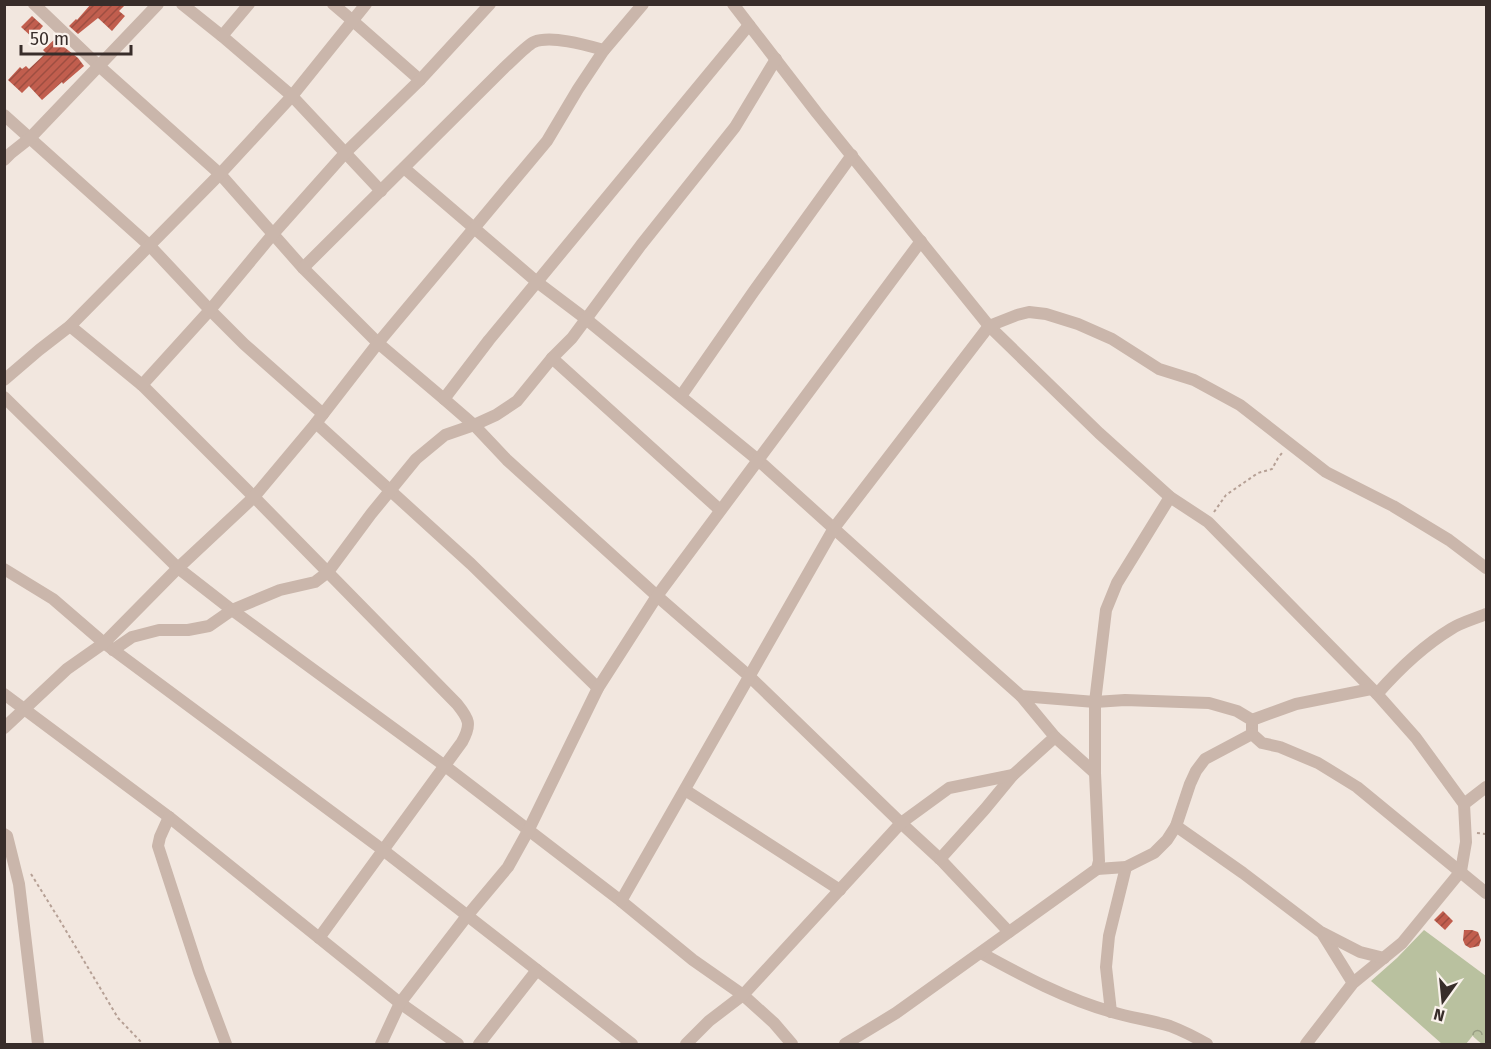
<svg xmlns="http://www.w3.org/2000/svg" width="1491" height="1049" font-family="'Fira Sans',sans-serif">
  <defs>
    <pattern id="forest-crowns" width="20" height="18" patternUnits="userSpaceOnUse" patternTransform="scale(1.5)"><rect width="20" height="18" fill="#b9c19f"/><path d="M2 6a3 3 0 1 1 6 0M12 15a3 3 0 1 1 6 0" fill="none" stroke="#979d82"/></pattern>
    <pattern id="building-hatch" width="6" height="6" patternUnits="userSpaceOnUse" patternTransform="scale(1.5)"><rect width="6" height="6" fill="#c15e4e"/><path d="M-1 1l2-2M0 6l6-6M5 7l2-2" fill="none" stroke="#9e4e41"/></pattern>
  </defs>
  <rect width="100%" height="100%" fill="#f2e7df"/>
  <polygon fill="#b9c19f" points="1424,930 1486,976 1486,1019 1466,1044 1442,1044 1371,981 1397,958"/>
  <path fill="url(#forest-crowns)" d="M 1478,1017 L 1486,1018 L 1486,1043 L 1482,1044 C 1471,1035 1461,1027 1478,1017 Z"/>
  <g fill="url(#building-hatch)">
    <polygon points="91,4 126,4 119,11 125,16 112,31 98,18 78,34 69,26 76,19 77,20"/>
    <polygon points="32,16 43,26 33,38 21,27"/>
    <polygon points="57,37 65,45 64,47 78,58 84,66 63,84 62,82 42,100 29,86 22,93 8,80 20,67 22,69 26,66 29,69 46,53 43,50"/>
    <polygon points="1443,911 1453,921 1445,930 1434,920"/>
    <polygon points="1464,930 1472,930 1478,932 1481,940 1479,946 1470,948 1465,945 1463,940"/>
  </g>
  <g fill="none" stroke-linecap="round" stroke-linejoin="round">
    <g stroke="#b6a095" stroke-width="2" stroke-dasharray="3 3" stroke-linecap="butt">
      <polyline points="1214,512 1226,495 1258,473 1272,469 1278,458 1282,453"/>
      <polyline points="1477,833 1486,834"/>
      <polyline points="31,874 59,919 118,1018 143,1044"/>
    </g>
    <g stroke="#cab6ab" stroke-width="12">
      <polyline points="34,4 99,66 220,174 303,268 378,343 444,399 474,425 507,460 657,596 749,676 901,823 940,859 1009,932"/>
      <polyline points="182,4 222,36 292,96 381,191"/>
      <polyline points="333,4 353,21 420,80"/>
      <polyline points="733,4 817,113 989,326 1099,433 1170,497 1208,522 1377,694 1416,738 1464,804 1466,842 1461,871 1402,943 1353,983 1306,1044"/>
      <polyline points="222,36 249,4"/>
      <polyline points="4,115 150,246 210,310 244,344 323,414"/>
      <polyline points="4,160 11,153 30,138 158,4"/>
      <polyline points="404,168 537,282 586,319 758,460 913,600 1021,696 1095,702 1125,700 1209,703 1237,711 1252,720 1252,734 1262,743 1280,747 1318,763 1357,787 1486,893"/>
      <path d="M 303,268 L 505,67 C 512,61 527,45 534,42 C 551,35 586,45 604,50"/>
      <path d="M 70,326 L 142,385 L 254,497 L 457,704 C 469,719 472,724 462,742 L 319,938"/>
      <polyline points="552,358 720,510"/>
      <polyline points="4,380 39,350 70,326 220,174 292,96 366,4"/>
      <polyline points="142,385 210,310 273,234 346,152 420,80 490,4"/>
      <polyline points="681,396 754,291 852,155"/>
      <polyline points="4,397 178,568 232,610 445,766 621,901 693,960 743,995 774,1023 792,1044"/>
      <polyline points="444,399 489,340 749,25"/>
      <polyline points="316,423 471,564 598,688"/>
      <polyline points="4,569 53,599 104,643 383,850 632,1044"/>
      <polyline points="113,650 132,637 159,630 188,630 209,626 232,610 280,590 315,582 328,572 371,514 416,459 445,435 474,425 496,415 517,401 552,358 572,338 641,245 735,127 776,59"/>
      <polyline points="4,694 169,817 400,1003 458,1044"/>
      <path d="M 1377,694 C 1399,669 1423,646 1451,629 C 1462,622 1475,619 1486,614"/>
      <polyline points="1021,696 1055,737"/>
      <polyline points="1252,720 1296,704 1371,689"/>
      <polyline points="4,728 67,669 104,643 178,568 254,497 316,423 378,343 547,141 578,89 604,50 643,4"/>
      <polyline points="685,790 840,890"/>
      <polyline points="1464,804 1486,787"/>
      <polyline points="169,817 160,837 158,846 199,972 226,1044"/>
      <polyline points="1176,826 1243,873 1322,933 1353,983"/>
      <polyline points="4,834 7,836 19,884 38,1044"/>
      <polyline points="940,859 985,809 1013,775 1055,737 1095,773"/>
      <polyline points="1097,869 1126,867 1154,853 1167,840 1176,826 1190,784 1196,771 1205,759 1252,734"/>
      <polyline points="621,901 834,528 989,326 1017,315 1029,312 1046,314 1078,324 1112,339 1159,369 1194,380 1240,405 1326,472 1393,506 1449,540 1486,568"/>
      <polyline points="1323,933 1360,952 1384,958"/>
      <path d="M 981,953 C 1023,976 1066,999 1112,1012 C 1131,1018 1151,1020 1170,1026 C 1183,1031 1195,1037 1207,1044"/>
      <polyline points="1111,1012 1106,967 1109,936 1126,867"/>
      <polyline points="381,1044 400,1003 467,916 508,867 528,831 598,688 657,596 921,241"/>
      <polyline points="479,1044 537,970"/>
      <polyline points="686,1044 709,1021 743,995 901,823 949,788 1013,775"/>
      <polyline points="845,1044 896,1013 1097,869 1099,861 1095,773 1095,702 1106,610 1117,583 1170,497"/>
    </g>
  </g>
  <rect width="1491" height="1049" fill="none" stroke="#382d2a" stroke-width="12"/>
  <g transform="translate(1443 1001) rotate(195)" stroke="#faf2ec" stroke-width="4.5" paint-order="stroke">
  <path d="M0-4.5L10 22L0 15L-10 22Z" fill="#382d2a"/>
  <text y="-9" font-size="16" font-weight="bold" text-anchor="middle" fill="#382d2a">N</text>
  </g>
  <path d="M21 45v9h110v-9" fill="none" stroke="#382d2a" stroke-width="3"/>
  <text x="30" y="45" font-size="18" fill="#382d2a" stroke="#faf2ec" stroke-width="4.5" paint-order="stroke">50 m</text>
</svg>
